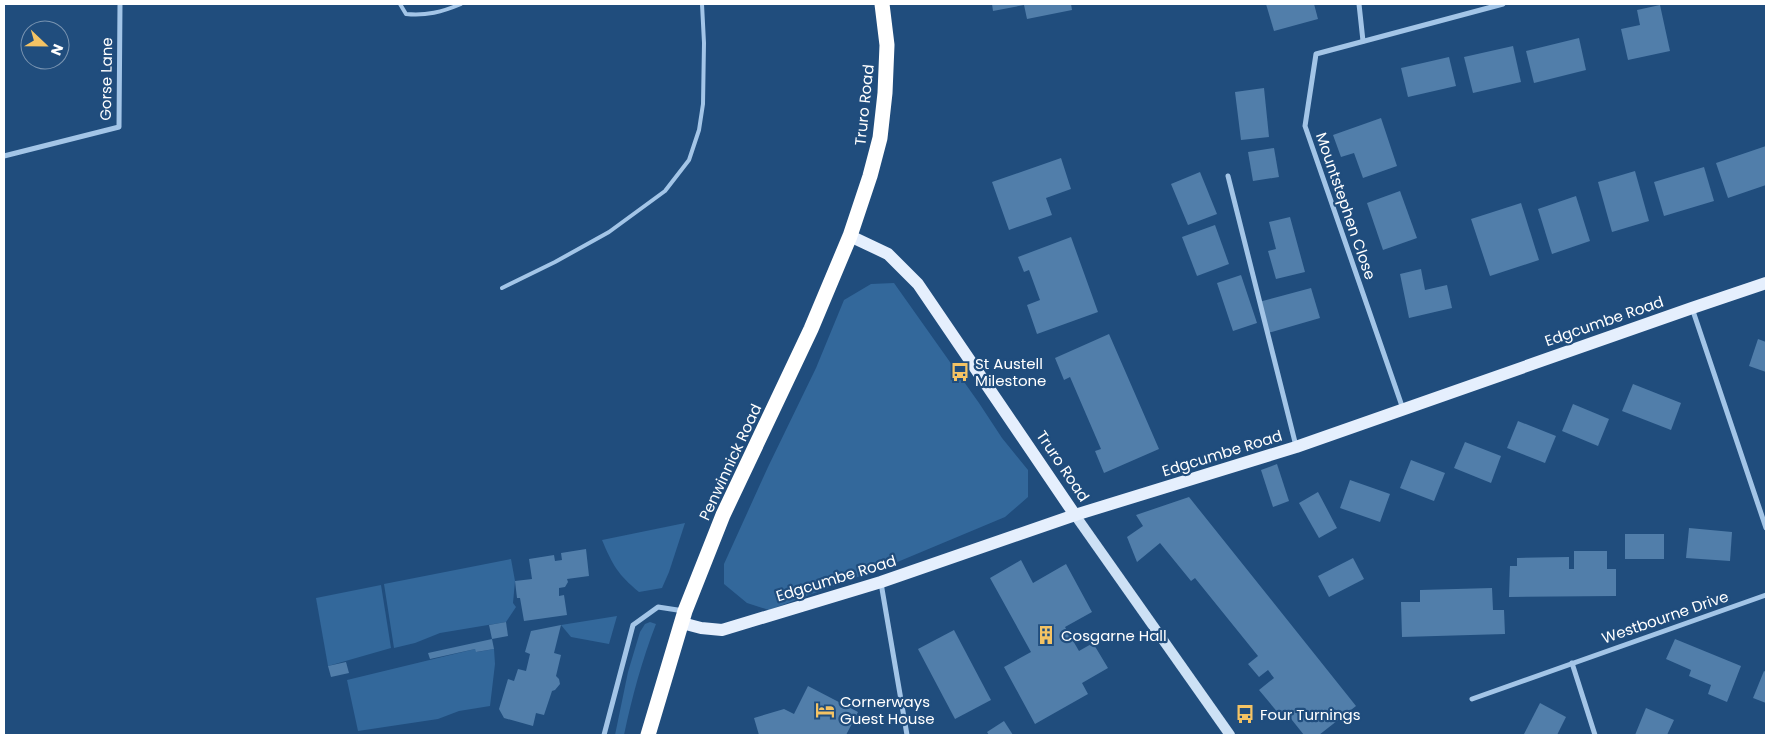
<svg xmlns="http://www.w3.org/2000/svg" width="1770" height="739" font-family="Poppins,sans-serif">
  <rect width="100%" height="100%" fill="#204d7d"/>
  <g fill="#33689b">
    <polygon points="894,283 979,403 1002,438 1028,470 1028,497 1005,517 895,563 769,610 747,603 724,584 724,564 768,467 816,368 844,300 871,284"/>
    <path d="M 685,523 L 669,572 L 662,588 L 639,592 C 618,575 612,564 602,540 Z"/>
    <polygon points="511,559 515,581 513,603 516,607 506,622 440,633 415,643 394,648 384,584"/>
    <polygon points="381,585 391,648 328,666 316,598"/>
    <polygon points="617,616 609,644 571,637 561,625"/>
    <path d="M 650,622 L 656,624 C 642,660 632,697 624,735 L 615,735 L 628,672 L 640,632 L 645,624 Z"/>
    <polygon points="475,649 477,652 494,649 495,664 490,706 459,711 438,719 358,731 347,680"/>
  </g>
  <g fill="#517eaa">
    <polygon points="992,4 1071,4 1072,10 1027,19 1024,5 993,11"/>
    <polygon points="1266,4 1314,4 1318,19 1274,31"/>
    <polygon points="1660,5 1670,51 1628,60 1621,29 1640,25 1637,10"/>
    <polygon points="1579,38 1586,70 1534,83 1526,51"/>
    <polygon points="1513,46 1521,82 1473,93 1464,57"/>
    <polygon points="1449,57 1456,86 1408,97 1401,68"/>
    <polygon points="1264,88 1269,137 1241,140 1235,92"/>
    <polygon points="1381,118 1397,166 1363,178 1354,153 1341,157 1333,135"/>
    <polygon points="1766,146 1766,185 1728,198 1716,163"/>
    <polygon points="1274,148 1279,177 1253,181 1248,152"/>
    <polygon points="1061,158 1071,189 1046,198 1052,215 1009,230 992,182"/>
    <polygon points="1704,167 1714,201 1664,216 1654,182"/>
    <polygon points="1635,171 1649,221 1612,232 1598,182"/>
    <polygon points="1200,172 1217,214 1188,225 1171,184"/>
    <polygon points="1400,191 1417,238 1383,250 1367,203"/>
    <polygon points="1576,196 1590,241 1552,254 1538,209"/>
    <polygon points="1521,203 1539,260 1490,276 1471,219"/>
    <polygon points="1290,217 1305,272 1276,279 1268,251 1276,249 1269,222"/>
    <polygon points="1215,225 1229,264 1197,276 1182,237"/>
    <polygon points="1071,237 1098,312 1037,334 1027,305 1040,300 1029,270 1024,272 1018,257"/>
    <polygon points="1421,269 1425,290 1447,285 1452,308 1409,318 1400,274"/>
    <polygon points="1241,275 1257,323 1233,331 1217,283"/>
    <polygon points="1311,288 1320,318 1268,333 1259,302"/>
    <polygon points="1109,334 1159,449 1104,473 1095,451 1101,449 1070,377 1064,380 1055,358"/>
    <polygon points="1758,339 1766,342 1766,372 1749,366"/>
    <polygon points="1633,384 1681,403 1671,430 1622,411"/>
    <polygon points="1573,404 1609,419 1598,446 1562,431"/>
    <polygon points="1518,421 1556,436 1545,463 1507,448"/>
    <polygon points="1465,442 1501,456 1491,483 1454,468"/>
    <polygon points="1411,460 1445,473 1434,501 1400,488"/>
    <polygon points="1277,464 1289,501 1273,507 1261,470"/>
    <polygon points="1350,480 1390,494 1380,522 1340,508"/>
    <polygon points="1318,492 1337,528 1319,538 1299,503"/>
    <polygon points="1189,497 1356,706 1319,735 1304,735 1284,710 1279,714 1259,690 1274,678 1268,670 1259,677 1248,664 1258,656 1195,578 1191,581 1160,543 1137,562 1127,537 1143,526 1136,515"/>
    <polygon points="1689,528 1732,532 1730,561 1686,558"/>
    <rect x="1625" y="534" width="39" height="25"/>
    <polygon points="586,549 589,576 567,579 568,582 565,587 559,588 559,596 564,595 567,615 524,621 520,598 517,598 515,581 532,579 529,559 554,555 555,561 562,560 561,553"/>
    <polygon points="1574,551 1607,551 1607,569 1616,569 1616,596 1509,597 1510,566 1517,566 1517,558 1569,557 1569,569 1574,569"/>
    <polygon points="1353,558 1364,579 1329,597 1318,576"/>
    <polygon points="1021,560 1033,583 1066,564 1092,612 1065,627 1079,651 1093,643 1108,668 1082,683 1088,694 1035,724 1004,667 1031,652 990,578"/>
    <polygon points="1492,588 1493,610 1504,610 1505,634 1402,637 1401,602 1420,602 1420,590"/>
    <polygon points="506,622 508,636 492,639 489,625"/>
    <polygon points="561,625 554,653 561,655 556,676 559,679 560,684 555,690 552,691 544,715 536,713 533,726 504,718 499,709 508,679 514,681 518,669 526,671 530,654 525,652 531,631"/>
    <polygon points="954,630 991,700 955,719 918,649"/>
    <polygon points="492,639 494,649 476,652 475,649 430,659 428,653"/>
    <polygon points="1675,639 1741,666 1727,702 1708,694 1711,685 1689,676 1691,670 1666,659"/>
    <polygon points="346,662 349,673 331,677 328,666"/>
    <polygon points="1764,671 1766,672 1766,703 1753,698"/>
    <polygon points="808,686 858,712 846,735 829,734 829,735 759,735 754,718 784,709 794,714"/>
    <polygon points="1540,703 1566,717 1557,735 1527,735 1524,734"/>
    <polygon points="1646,708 1674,720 1667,735 1635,735"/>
    <polygon points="1004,721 1013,735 989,735 987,732"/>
  </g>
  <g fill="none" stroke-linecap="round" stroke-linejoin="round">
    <g stroke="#a3c5e7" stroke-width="4">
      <path d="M 400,4 L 406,14 C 426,16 442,12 461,4"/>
      <polyline points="502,288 555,262 609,232 665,191 689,160 699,130 703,104 704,43 702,4"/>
    </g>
    <g stroke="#a3c5e7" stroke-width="5">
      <polyline points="1359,4 1363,41"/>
      <polyline points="4,156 119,127 120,4"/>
      <polyline points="1228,176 1296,446"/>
      <polyline points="1692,308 1766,528"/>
      <polyline points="1403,409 1305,126 1316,54 1503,4"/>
      <polyline points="881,583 907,735"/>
      <polyline points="1572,663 1595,735"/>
      <polyline points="1472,699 1766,595"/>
      <polyline points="604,735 633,625 658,607 684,611"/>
    </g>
    <polyline stroke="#cde1f5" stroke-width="10" points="1075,515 1230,735"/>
    <g stroke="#e5effd" stroke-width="12">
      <polyline points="850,236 888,254 918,284 1075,515"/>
      <polyline points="682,623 701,628 722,630 881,582 1075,515 1296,447 1692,308 1766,283"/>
    </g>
    <polyline stroke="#fff" stroke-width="15" points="648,735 685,611 723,515 811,329 850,236 870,176 880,138 885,93 887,45 882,4"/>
  </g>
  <defs>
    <g id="bus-bare" transform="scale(1.5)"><path d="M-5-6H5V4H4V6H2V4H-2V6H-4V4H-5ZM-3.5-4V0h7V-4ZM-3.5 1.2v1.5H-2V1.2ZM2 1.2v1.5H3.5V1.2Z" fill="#f4c364" stroke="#204d7d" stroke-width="2.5" paint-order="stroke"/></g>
    <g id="building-bare" transform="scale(1.5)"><path d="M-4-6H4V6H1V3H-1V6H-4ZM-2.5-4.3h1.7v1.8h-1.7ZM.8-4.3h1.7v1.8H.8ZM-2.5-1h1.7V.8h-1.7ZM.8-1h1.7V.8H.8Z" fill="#f4c364" stroke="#204d7d" stroke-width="2.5" paint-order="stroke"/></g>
    <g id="hotel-bare" transform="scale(1.5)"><path d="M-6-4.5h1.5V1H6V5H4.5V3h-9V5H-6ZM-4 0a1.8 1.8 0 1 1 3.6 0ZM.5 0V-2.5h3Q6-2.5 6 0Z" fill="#f4c364" stroke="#204d7d" stroke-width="2.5" paint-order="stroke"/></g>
  </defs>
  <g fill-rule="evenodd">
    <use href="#bus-bare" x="960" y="372"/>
    <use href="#building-bare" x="1046" y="635"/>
    <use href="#hotel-bare" x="825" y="710"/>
    <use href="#bus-bare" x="1245" y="714"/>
  </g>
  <g text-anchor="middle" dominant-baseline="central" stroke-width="4.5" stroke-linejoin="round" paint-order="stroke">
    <g font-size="15" fill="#fff" stroke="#204d7d">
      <text transform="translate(106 79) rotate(-89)">Gorse Lane</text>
      <text transform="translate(864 105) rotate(-84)">Truro Road</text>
      <text transform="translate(1346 206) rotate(71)">Mountstephen Close</text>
      <text transform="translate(1604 321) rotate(-19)">Edgcumbe Road</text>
      <text transform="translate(1222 453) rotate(-17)">Edgcumbe Road</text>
      <text transform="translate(730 462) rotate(-65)">Penwinnick Road</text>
      <text transform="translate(1063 466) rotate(56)">Truro Road</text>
      <text transform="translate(836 578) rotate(-17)">Edgcumbe Road</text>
      <text transform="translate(1665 617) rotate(-19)">Westbourne Drive</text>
    </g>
    <g font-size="15" fill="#fff" stroke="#204d7d" text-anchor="start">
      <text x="975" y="363">St Austell<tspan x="975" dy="17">Milestone</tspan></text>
      <text x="1061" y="635">Cosgarne Hall</text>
      <text x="840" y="701">Cornerways<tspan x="840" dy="17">Guest House</tspan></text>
      <text x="1260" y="714">Four Turnings</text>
    </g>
  </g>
  <rect width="1770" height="739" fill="none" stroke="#ffffff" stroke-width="10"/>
  <g transform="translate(45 45) rotate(112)"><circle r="24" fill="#204d7d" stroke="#7994b1"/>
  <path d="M0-4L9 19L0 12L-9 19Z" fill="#f4c364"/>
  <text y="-8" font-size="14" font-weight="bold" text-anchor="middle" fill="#ffffff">N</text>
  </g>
</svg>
